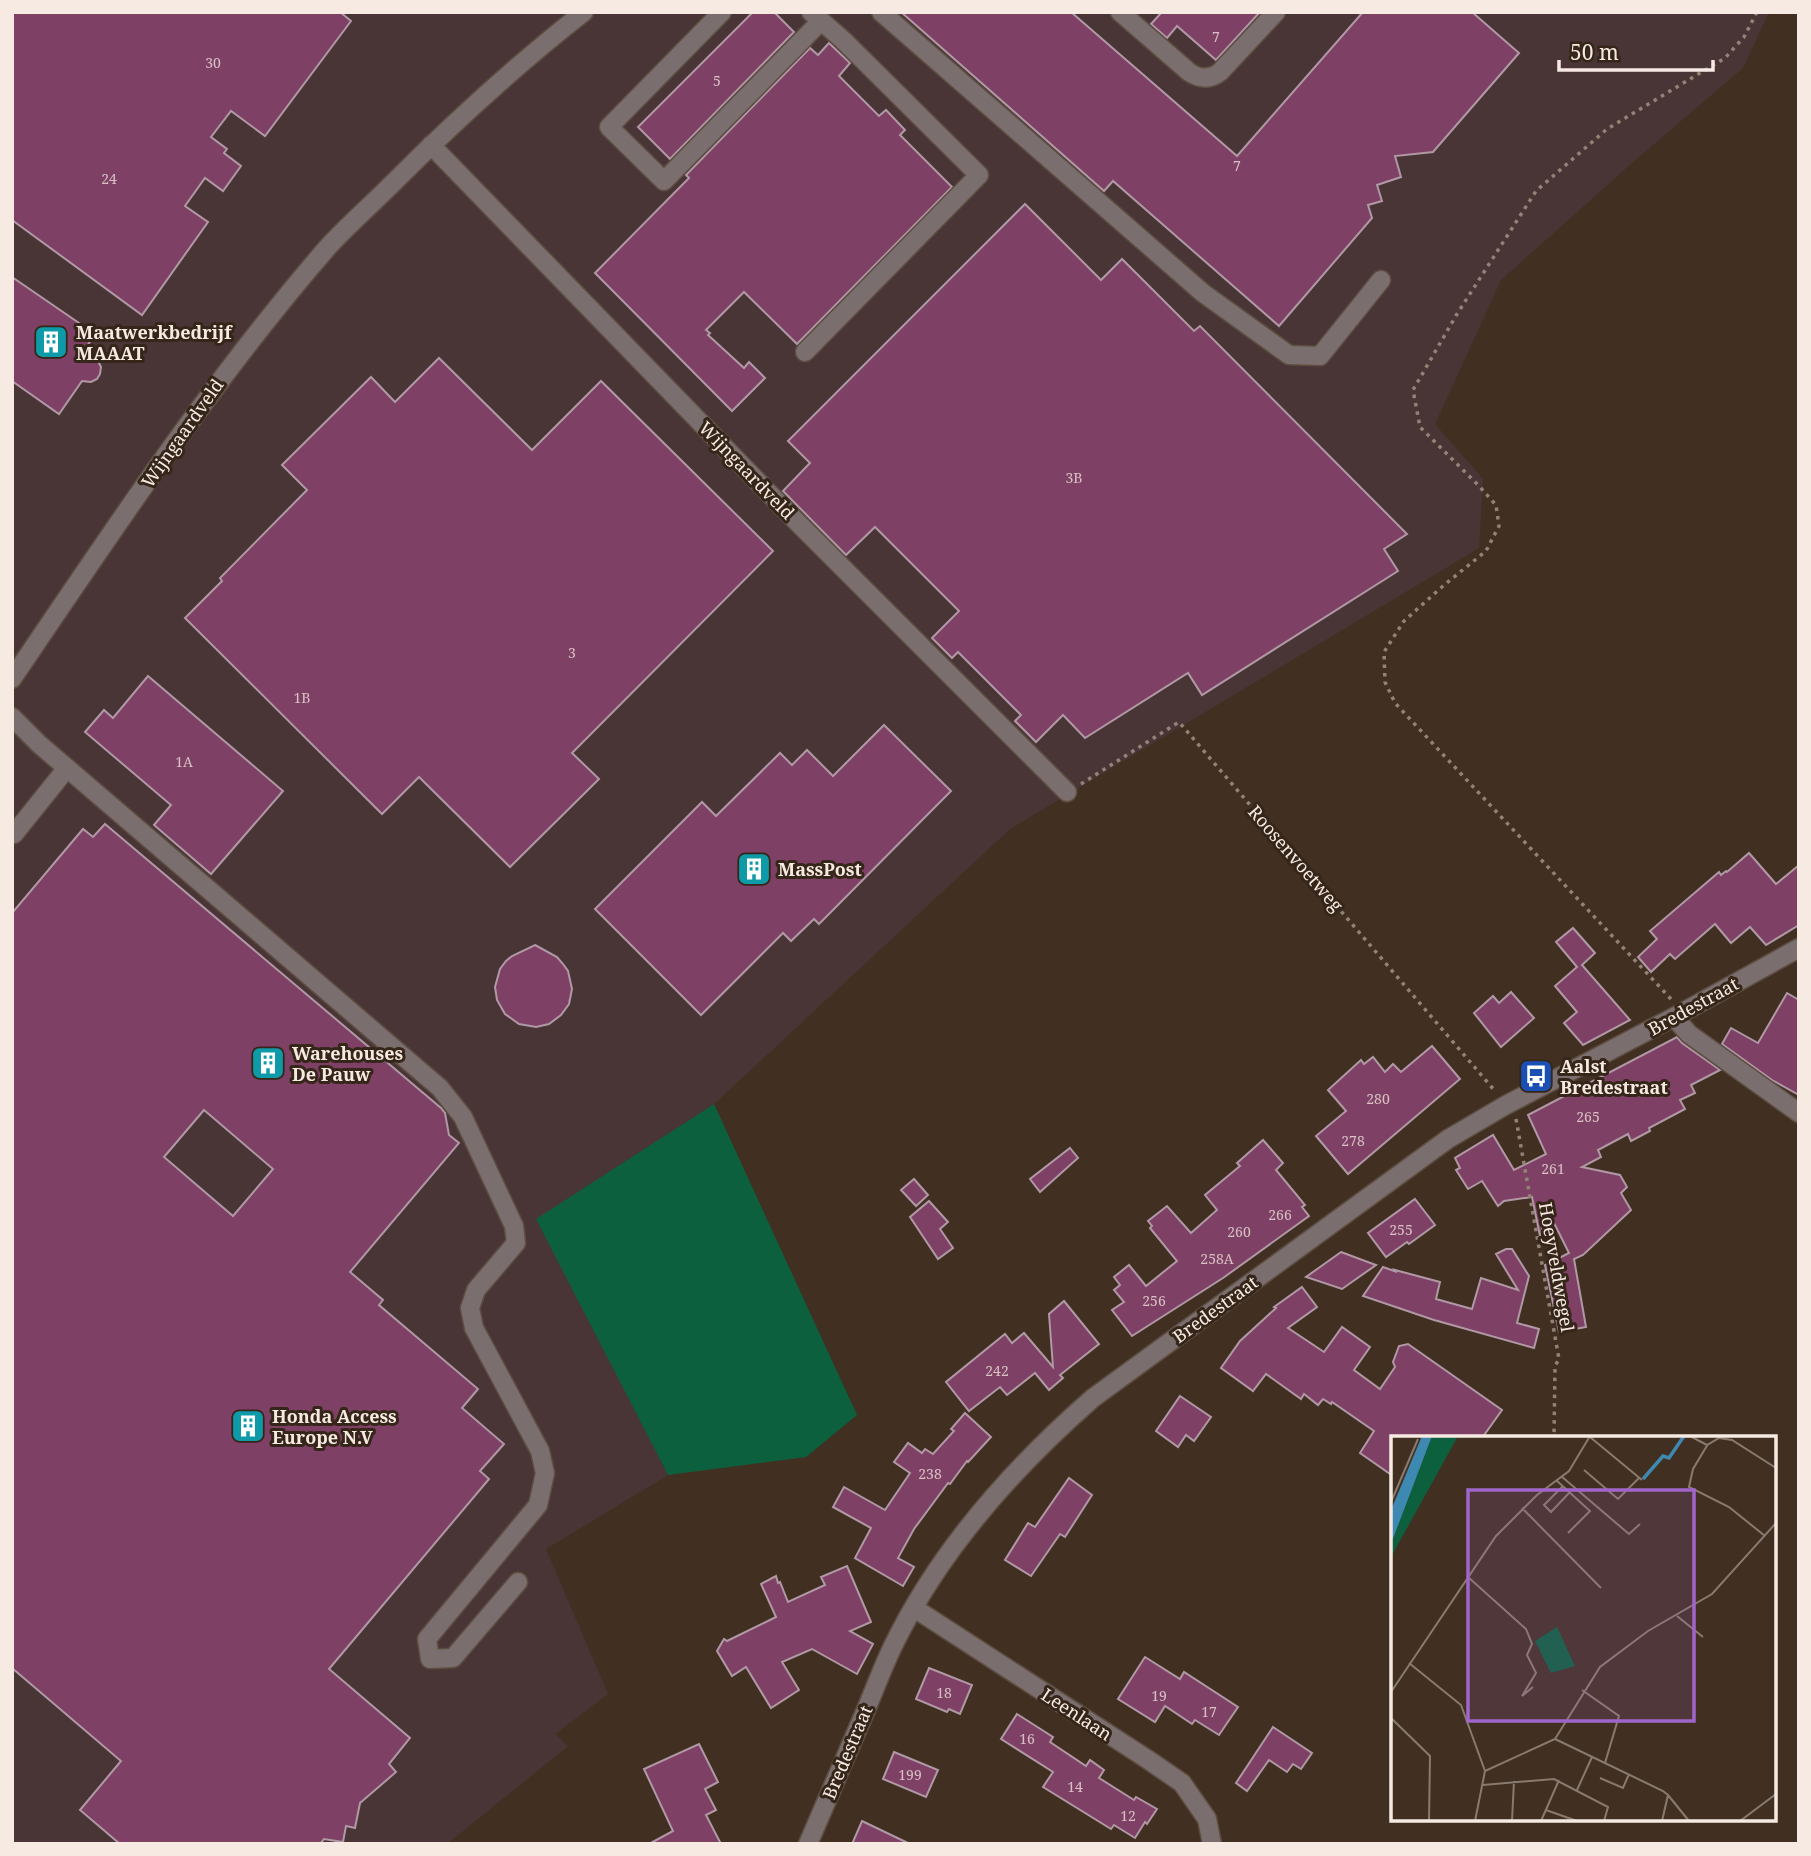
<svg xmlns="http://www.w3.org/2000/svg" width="1811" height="1856" font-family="'Noto Serif',serif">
  <rect width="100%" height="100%" fill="#413022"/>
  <polygon fill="#4a3536" points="12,12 1769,12 1743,68 1633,162 1501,280 1435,424 1483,479 1479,548 1010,829 714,1104 537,1219 668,1475 546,1549 608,1694 555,1734 568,1746 447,1844 12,1844"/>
  <polygon fill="#0c603d" points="714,1104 857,1415 806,1457 668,1475 536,1219"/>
  <g fill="#7e4165" stroke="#b098a5" stroke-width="2" fill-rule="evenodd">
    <polygon points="12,12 340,12 351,21 265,136 231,111 211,137 227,149 224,153 241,166 223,191 205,178 185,206 208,222 142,315 12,220"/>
    <polygon points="753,12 774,12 794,32 670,159 638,127"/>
    <polygon points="901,12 1071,12 1237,156 1363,12 1472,12 1519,53 1433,152 1395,156 1401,177 1377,185 1382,201 1368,205 1372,218 1279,326 1113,181 1104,191"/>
    <polygon points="1162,12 1260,12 1216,60 1177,26 1167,38 1151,24"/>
    <polygon points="829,43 850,63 839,76 879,116 886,110 905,130 900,135 952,187 797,344 744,292 706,330 710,333 708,335 744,368 749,362 765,378 732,411 595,273 689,178 686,175 810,48 818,55"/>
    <polygon points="1025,204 1101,280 1122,259 1194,331 1200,326 1407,534 1384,549 1398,571 1202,695 1188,673 1085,738 1063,715 1036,742 1015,721 1021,715 958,652 952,658 932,638 959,611 875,527 846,555 783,491 810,463 788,441"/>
    <polygon points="12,277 95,334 84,351 98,361 101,367 100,374 97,379 91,382 82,381 59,414 12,381"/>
    <polygon points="439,358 532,450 601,381 773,551 572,753 599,779 510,867 419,777 382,814 185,618 222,581 220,578 307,490 282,465 371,377 395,402"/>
    <polygon points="148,676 283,791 211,874 154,825 171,805 85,732 104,710 113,718"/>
    <polygon points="884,725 951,791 819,924 814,919 791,941 783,933 701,1015 595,909 702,802 716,816 780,753 792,765 807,750 833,776"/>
    <path d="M 105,824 L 441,1108 L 445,1113 L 449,1135 L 459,1143 L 350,1272 L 383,1300 L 379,1305 L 478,1389 L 462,1408 L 504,1444 L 480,1471 L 489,1479 L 329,1669 L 410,1738 L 389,1764 L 396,1772 L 360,1803 L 355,1828 L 346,1826 L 343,1842 L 324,1839 L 320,1844 L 120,1844 L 80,1810 L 121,1761 L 12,1668 L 12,913 L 83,829 L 93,837 ZM 204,1110 L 273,1169 L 233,1216 L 164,1157 Z"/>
    <polygon points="1749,853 1776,884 1799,865 1799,925 1766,945 1750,927 1731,943 1715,924 1675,959 1670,954 1651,972 1638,957 1657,939 1650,931 1719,872 1721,875 1726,871 1727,872"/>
    <polygon points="1573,928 1595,953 1582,965 1630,1020 1583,1045 1564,1023 1577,1012 1555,986 1577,967 1556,942"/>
    <polygon points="535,945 557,957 563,964 568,971 572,989 569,1004 561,1015 549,1024 536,1027 519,1024 505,1014 497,1000 495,987 500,969 506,961 512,956"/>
    <polygon points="1511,992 1534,1018 1501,1047 1474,1013 1493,996 1499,1003"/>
    <polygon points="1787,993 1799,1000 1799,1095 1772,1080 1722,1044 1731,1028 1758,1043"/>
    <polygon points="1677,1037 1682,1043 1720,1070 1691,1085 1695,1093 1680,1100 1685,1109 1649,1128 1650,1131 1631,1141 1628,1134 1598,1150 1601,1157 1582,1167 1620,1175 1627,1187 1621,1193 1631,1210 1583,1255 1574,1259 1586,1327 1559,1332 1545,1265 1569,1253 1550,1215 1545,1218 1540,1236 1532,1197 1504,1201 1498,1206 1482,1181 1468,1189 1456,1170 1460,1168 1455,1158 1493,1135 1514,1170 1546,1154 1528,1115"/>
    <polygon points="1432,1046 1460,1079 1348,1174 1316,1136 1346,1111 1328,1090 1361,1060 1364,1064 1373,1057 1385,1072 1393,1064 1401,1072"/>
    <polygon points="1263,1140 1283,1163 1276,1170 1305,1205 1302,1207 1309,1216 1223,1278 1132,1336 1112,1310 1124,1302 1114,1290 1120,1285 1114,1277 1129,1265 1146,1286 1177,1261 1150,1228 1152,1226 1148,1221 1167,1206 1191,1233 1217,1210 1205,1195 1240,1166 1237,1163"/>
    <polygon points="1070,1148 1078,1158 1040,1192 1030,1179"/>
    <polygon points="914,1179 928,1195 916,1206 901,1190"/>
    <polygon points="1415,1199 1435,1225 1409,1244 1407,1242 1386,1257 1368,1233"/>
    <polygon points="929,1201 948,1222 940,1229 953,1248 938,1259 910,1217"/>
    <polygon points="1506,1249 1512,1249 1529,1276 1517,1323 1539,1329 1534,1348 1434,1320 1363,1296 1383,1267 1397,1272 1395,1270 1440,1282 1436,1299 1472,1309 1481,1278 1518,1290 1496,1254"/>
    <polygon points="1341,1252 1376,1265 1342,1289 1306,1277"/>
    <polygon points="1302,1287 1317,1307 1288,1328 1324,1352 1342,1327 1370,1347 1354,1370 1380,1389 1395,1367 1393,1362 1399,1346 1408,1344 1502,1410 1482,1438 1393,1438 1393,1476 1360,1453 1374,1431 1332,1402 1331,1404 1323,1399 1318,1405 1304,1394 1301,1399 1266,1374 1253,1391 1221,1368 1240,1341 1276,1308 1274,1307"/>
    <polygon points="1064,1301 1099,1344 1060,1375 1063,1378 1049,1390 1035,1373 1007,1395 1000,1387 969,1411 946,1382 1005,1334 1012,1343 1024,1333 1053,1367 1049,1314"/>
    <polygon points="1180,1396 1211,1417 1194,1441 1186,1435 1178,1447 1156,1431"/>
    <polygon points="965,1413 991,1437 968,1462 967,1461 950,1484 948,1483 914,1529 898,1558 914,1567 903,1586 855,1558 871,1528 833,1507 844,1487 885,1510 910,1473 894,1462 908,1443 922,1453 925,1449 933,1454 954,1431 951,1429"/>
    <polygon points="1069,1478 1092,1495 1065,1537 1060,1534 1031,1576 1005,1560 1028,1523 1035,1527"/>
    <polygon points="847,1566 871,1622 850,1631 873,1644 857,1674 812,1649 782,1662 799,1690 771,1708 746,1667 732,1676 717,1651 724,1639 727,1641 776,1617 761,1584 776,1576 778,1583 780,1582 788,1602 825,1585 821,1577"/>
    <polygon points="1145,1657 1180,1679 1184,1672 1238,1707 1219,1735 1195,1720 1192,1724 1165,1706 1155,1722 1118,1699"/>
    <polygon points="929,1668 972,1685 960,1714 949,1709 947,1712 916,1699"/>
    <polygon points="1017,1714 1053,1737 1050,1742 1086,1766 1090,1760 1104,1770 1099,1778 1134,1800 1136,1797 1157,1809 1147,1824 1145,1822 1135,1838 1114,1825 1111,1829 1043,1787 1053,1772 1001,1739"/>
    <polygon points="1273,1727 1312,1753 1301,1769 1293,1764 1287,1772 1269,1760 1247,1791 1236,1783"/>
    <polygon points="699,1744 718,1782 705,1789 716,1810 706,1815 721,1844 649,1844 673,1831 644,1769"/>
    <polygon points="894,1752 938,1770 926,1797 883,1779"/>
    <polygon points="862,1821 910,1844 852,1844"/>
  </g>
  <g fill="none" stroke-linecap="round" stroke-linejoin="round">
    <g stroke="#5e4e41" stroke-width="21">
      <g id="minor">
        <polyline points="722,12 609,127 664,181 821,21"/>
        <polyline points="881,12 1203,293 1289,355 1320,356 1381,280"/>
        <path d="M 1120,12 L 1189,72 C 1199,79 1210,80 1220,72 L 1276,12"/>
        <polyline points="431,145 797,522 1067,792"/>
        <polyline points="805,352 979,175 843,40 811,12"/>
        <path d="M 12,679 C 112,532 210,383 327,248 C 347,226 370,206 391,185 C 452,124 516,65 584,12"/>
        <polyline points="12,717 39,744 440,1088 463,1117 514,1226 516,1243 476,1290 470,1308 474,1328 540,1451 545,1473 538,1505 427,1639 430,1659 453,1658 518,1582"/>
        <polyline points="14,834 67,768"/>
        <polyline points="1674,1017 1689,1034 1799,1113"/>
        <polyline points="914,1608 1147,1759 1182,1783 1207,1819 1212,1844"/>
        <path d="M 808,1844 C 827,1800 846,1756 865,1712 C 875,1689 883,1666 894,1644 C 941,1548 1014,1467 1093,1398 L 1448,1139 L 1506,1105 L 1674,1017 L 1799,948"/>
      </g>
    </g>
    <g stroke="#928377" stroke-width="3.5" stroke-dasharray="3.5 5" stroke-linecap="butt">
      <polyline points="1081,784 1179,722 1495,1091"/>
      <polyline points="1671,999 1395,703 1385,682 1384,652 1404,621 1443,586 1486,551 1499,526 1496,505 1479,486 1420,427 1413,390 1457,314 1536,191 1607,129 1725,58 1744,37 1757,12"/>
      <polyline points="1516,1119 1559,1359 1555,1366 1554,1438"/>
    </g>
    <use href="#minor" stroke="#7a6e6e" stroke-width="18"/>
  </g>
  <defs>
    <g id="building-square" transform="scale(1.75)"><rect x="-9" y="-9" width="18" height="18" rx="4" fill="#0f9aa8" stroke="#362619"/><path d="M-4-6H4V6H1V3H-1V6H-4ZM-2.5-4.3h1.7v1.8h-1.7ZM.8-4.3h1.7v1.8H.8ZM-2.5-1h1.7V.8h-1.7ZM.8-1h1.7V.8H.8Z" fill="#fff"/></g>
    <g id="bus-square" transform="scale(1.75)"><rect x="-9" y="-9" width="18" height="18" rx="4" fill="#1a4fb4" stroke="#362619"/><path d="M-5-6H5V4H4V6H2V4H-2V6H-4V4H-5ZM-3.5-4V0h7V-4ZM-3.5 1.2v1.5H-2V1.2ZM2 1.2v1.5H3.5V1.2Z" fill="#fff"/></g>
  </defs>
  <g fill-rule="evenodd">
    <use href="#building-square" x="51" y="342"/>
    <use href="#building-square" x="754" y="869"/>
    <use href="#building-square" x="268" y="1063"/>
    <use href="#bus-square" x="1536" y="1076"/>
    <use href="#building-square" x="248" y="1426"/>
  </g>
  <g text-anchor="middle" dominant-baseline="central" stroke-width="6" stroke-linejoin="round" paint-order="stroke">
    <g font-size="14" fill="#d8c0c3">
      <text x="1216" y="36">7</text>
      <text x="213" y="62">30</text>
      <text x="717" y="80">5</text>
      <text x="1237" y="165">7</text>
      <text x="109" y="178">24</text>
      <text x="1074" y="477">3B</text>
      <text x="572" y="652">3</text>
      <text x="302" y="697">1B</text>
      <text x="184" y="761">1A</text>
      <text x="1378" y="1098">280</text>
      <text x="1588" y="1116">265</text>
      <text x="1353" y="1140">278</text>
      <text x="1553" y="1168">261</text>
      <text x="1280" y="1214">266</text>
      <text x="1401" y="1229">255</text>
      <text x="1239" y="1231">260</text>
      <text x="1217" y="1258">258A</text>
      <text x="1154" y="1300">256</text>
      <text x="997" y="1370">242</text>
      <text x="930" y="1473">238</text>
      <text x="944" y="1692">18</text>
      <text x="1159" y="1695">19</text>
      <text x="1209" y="1711">17</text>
      <text x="1027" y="1738">16</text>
      <text x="910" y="1774">199</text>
      <text x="1075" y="1786">14</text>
      <text x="1128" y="1815">12</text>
    </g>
    <g font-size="18" font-weight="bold" fill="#f6eae2" stroke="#362619" text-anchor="start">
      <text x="76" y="332">Maatwerkbedrijf<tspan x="76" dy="21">MAAAT</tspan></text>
      <text x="778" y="869">MassPost</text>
      <text x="292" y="1053">Warehouses<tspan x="292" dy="21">De Pauw</tspan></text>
      <text x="1560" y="1066">Aalst<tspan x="1560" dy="21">Bredestraat</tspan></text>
      <text x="272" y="1416">Honda Access<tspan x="272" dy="21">Europe N.V</tspan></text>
    </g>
    <g font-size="18" fill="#f6eae2" stroke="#362619">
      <text transform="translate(182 433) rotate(-55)">Wijngaardveld</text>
      <text transform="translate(747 470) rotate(46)">Wijngaardveld</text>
      <text transform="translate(1296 858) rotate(49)">Roosenvoetweg</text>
      <text transform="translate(1693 1006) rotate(-29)">Bredestraat</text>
      <text transform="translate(1557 1267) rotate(80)">Hoeyveldwegel</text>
      <text transform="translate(1215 1309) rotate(-36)">Bredestraat</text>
      <text transform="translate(1077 1714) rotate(33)">Leenlaan</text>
      <text transform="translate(847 1752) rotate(-67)">Bredestraat</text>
    </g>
  </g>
  <g transform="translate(1391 1436)">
    <rect width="385" height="385" fill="#413022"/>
    <path d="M 41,0 L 67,0 L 0,121 L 0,108 ZM 166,191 L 184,230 L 160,237 L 144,205 Z" fill="#0c603d"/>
    <path d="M 31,0 L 41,0 L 0,108 L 0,74 Z" fill="#3e89b1"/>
    <path fill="none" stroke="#3e89b1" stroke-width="3.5" d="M 252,43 L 272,20 L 278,22 L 293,0"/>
    <path fill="none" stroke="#897a6f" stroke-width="2" d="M 299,0 L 316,9 L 328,2 L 341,4 L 385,32M 199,1 L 251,44M 317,8 L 302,33 L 298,51 L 338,71 L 374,100M 193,34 L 227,63 L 248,42M 170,40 L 238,98 L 249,88M 165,44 L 199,75 L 177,97M 172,50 L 153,69 L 160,76 L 179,56M 0,66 L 27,3M 131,72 L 210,152M 77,141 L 135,193 L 141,208 L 136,219 L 145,237 L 131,260 L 142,251M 286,180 L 312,201M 18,227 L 70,269 L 94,335M 191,254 L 228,280 L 214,327M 0,256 L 105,100 L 146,59 L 178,35 L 199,0M 0,282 L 39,320 L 38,385M 164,303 L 272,355 L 277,359 L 271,385M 209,342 L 232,352 L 238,338M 92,349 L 163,343 L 217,371 L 213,385M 186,354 L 201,321M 277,359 L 298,385M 155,374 L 186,385M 84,385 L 94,335 L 164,303 L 209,231 L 257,195 L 321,158 L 385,87M 121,385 L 123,345M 150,385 L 168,344M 349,385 L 385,358"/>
    <path fill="#a065ca" fill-opacity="0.15" stroke="#a065ca" stroke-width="3.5" d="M 77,54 L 303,54 L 303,285 L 77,285 Z"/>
    <rect width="385" height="385" fill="none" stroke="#f6eae2" stroke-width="3.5"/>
  </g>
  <rect width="1811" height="1856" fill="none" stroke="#f6eae2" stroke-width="28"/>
  <path d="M1559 60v10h154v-10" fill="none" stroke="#f6eae2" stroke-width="3.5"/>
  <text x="1570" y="60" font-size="21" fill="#f6eae2" stroke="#362619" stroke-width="5" paint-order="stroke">50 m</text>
</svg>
